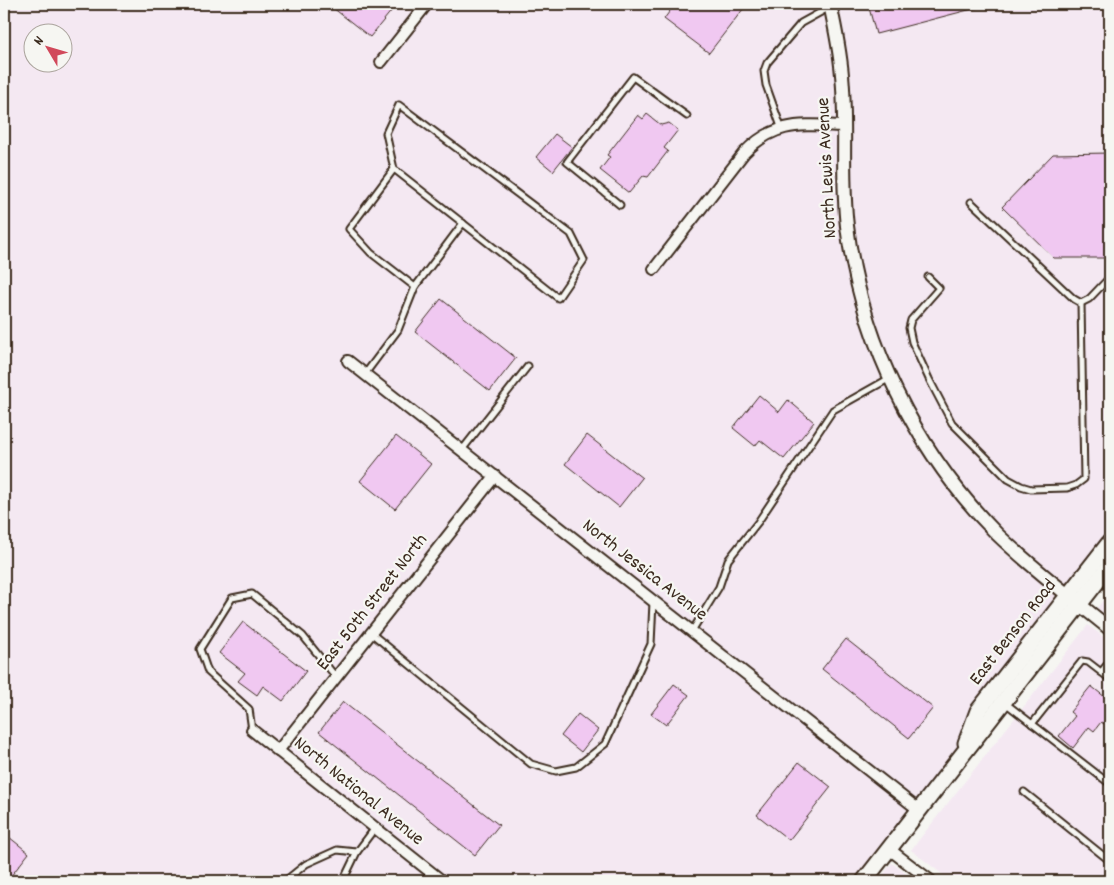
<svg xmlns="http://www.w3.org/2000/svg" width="1114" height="885" font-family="Dekko,sans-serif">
  <rect width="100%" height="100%" fill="#f6f6f2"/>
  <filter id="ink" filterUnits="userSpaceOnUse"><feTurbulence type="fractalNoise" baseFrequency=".02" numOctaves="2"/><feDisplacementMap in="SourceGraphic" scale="10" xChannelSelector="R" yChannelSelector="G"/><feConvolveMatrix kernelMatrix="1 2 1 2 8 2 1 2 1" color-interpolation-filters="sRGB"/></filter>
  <g filter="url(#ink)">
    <g fill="#f4e8f2" fill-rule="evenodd">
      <path d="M 4,4 L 1110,4 L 1110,554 L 854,881 L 4,881 ZM 32,32 L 62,32 L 62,62 L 32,62 Z"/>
      <polygon points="1110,591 1110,618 1097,608"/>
      <polygon points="1088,625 1110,642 1110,881 951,881 911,850"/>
      <polygon points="892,863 916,881 878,881"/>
    </g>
    <g fill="#f0c8f1" stroke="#3b2a1e">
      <polygon points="328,4 397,4 370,37"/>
      <polygon points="675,4 747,4 709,53 664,19"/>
      <polygon points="868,4 979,4 980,7 876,34"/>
      <polygon points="647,114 661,125 669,123 678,130 664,148 668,151 648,177 643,176 629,193 600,170 610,157 607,155 638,115 643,119"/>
      <polygon points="555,134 572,147 553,171 536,157"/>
      <polygon points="1110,153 1110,251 1104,258 1054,258 1002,207 1053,154"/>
      <polygon points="441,299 516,358 490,391 415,332"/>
      <polygon points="759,395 779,412 788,400 814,422 784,459 760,440 755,446 733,428"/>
      <polygon points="587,435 642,478 619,507 565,464"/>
      <polygon points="396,436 431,464 395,509 360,481"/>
      <polygon points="243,622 306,671 283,701 263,686 257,695 238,681 245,673 219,653"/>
      <polygon points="846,639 933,708 909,738 822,669"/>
      <polygon points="674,684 689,695 666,725 651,714"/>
      <polygon points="1091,686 1110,701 1110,709 1106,714 1110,717 1104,724 1101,722 1094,731 1089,727 1073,748 1059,736 1075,716 1070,712"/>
      <polygon points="343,702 499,825 475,855 319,732"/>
      <polygon points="578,714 598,730 581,752 561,736"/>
      <polygon points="799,762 831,787 789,840 757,815"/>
      <polygon points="4,833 29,853 7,881 4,881"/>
    </g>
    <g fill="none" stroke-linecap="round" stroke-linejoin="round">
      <g stroke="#3b2a1e" stroke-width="9">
        <g id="service">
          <polyline points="781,127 766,85 764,71 767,63 801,23 830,7"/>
          <polyline points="971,202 1074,299 1081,303 1089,299 1110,277"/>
          <polyline points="620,205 567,162 633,77 687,116"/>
          <polyline points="928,277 939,288 911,320 909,328 912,342 929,379 952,423 1008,479 1021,486 1031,489 1067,488 1076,485 1084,479 1081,303"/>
          <polyline points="415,287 463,223"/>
          <polyline points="365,374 398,330 415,287 371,253 349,229 394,169 558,298 584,260 571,234 399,105 386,133 394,169"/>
          <polyline points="462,450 528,366"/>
          <polyline points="692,631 719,587 728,560 758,522 833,410 890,378"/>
          <polyline points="371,633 531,764 556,771 576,767 605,744 651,644 653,602"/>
          <polyline points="1101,672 1110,661"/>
          <polyline points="1004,702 1110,784"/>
          <polyline points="1032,724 1082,661 1088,662 1110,679"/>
          <polyline points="252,730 249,709 208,672 200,649 232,598 252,594 303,636 336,677"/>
          <polyline points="1024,792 1110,861"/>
          <polyline points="285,881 306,864 337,850 357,852"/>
          <polyline points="343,881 357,852 375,828"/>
        </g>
      </g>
      <g stroke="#3b2a1e" stroke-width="14">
        <g id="minor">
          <polyline points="381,62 427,4"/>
          <path d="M 654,269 L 744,153 C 776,120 802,125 844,126"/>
          <polyline points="348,361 919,810"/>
          <polyline points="252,730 442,881"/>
          <polyline points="278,751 495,476"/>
          <polyline points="889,849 931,881"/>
        </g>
      </g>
      <g stroke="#3b2a1e" stroke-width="16">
        <path id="tertiary" d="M 830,4 C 835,27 840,51 842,75 C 847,125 841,176 847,226 C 861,341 916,452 997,534 C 1032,568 1072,598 1110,629"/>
      </g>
      <g stroke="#3b2a1e" stroke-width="19">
        <g id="secondary">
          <polyline points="966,743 978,711 1110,542"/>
          <polyline points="864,881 1110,565"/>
        </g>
      </g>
      <use href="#service" stroke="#f6f6f2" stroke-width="5"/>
      <use href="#minor" stroke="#f6f6f2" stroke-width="10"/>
      <use href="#tertiary" stroke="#f6f6f2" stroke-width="12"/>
      <use href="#secondary" stroke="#f6f6f2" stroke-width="15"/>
    </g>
  </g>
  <g text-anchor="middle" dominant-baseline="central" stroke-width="4.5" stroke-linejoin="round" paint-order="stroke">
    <g font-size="19" fill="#3b2a1e" stroke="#f6f6f2">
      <text transform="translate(828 168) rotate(-93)">North Lewis Avenue</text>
      <text transform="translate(644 571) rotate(38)">North Jessica Avenue</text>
      <text transform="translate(373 603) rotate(-52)">East 50th Street North</text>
      <text transform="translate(1014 633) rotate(-52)">East Benson Road</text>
      <text transform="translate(358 792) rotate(39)">North National Avenue</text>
    </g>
  </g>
  <rect width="1114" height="885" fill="none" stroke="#f6f6f2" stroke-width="20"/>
  <rect x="10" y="10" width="1094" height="865" fill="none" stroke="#3b2a1e" stroke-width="2" filter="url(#ink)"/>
  <g transform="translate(48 48) rotate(308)"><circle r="24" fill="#f6f6f2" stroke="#aba49d"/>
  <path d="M0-4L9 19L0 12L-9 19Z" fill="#d1495b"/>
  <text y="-8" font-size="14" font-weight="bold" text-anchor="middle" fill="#3b2a1e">N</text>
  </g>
</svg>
